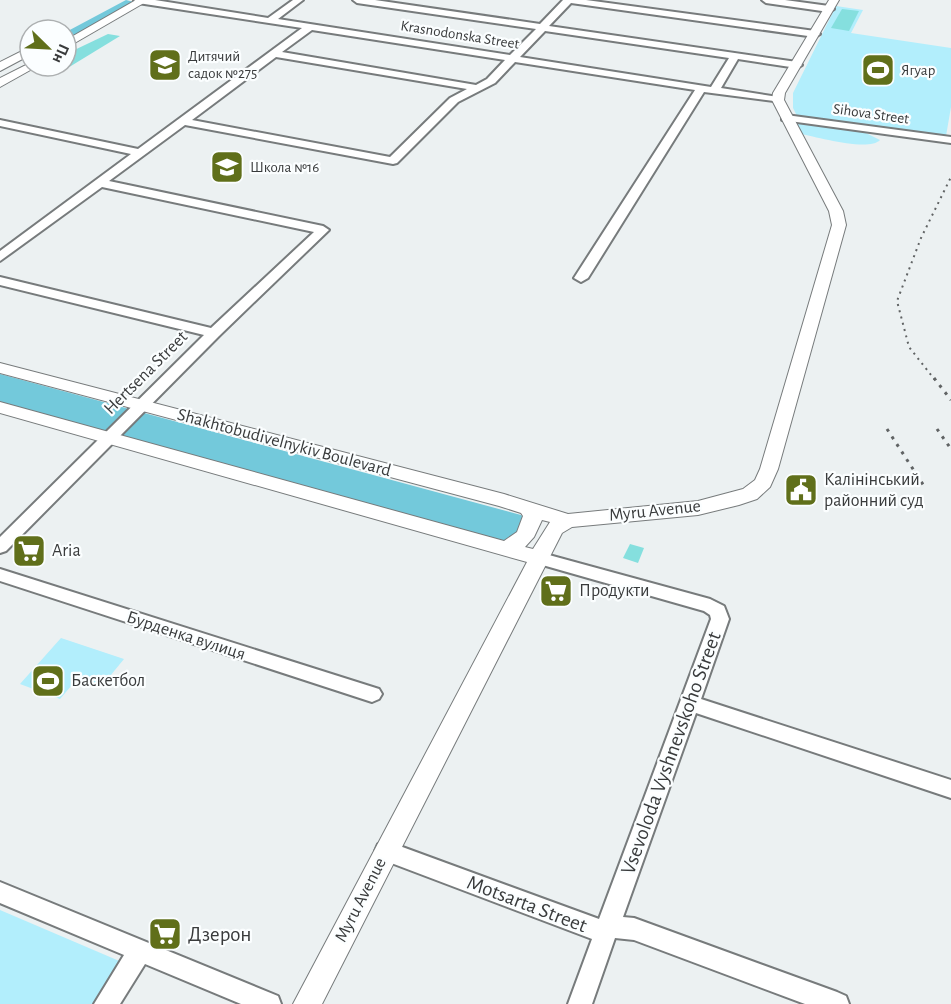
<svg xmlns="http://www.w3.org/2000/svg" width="951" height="1004" font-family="'Alegreya Sans',sans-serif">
  <rect width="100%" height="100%" fill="#ecf1f2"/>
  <g fill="#b2eefc">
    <polygon points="836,6 863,10 851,33 951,48 951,107 946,136 797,116 793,108 793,93"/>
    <path d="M 792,121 L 854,127 L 880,140 C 869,152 817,137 801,134 Z"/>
    <polygon points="61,638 124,659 101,687 77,679 60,699 20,684"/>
    <polygon points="0,910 124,963 96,1004 0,1004"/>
  </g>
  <g fill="#73c9db">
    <polygon points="126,0 134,2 66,43 66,32"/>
    <polygon points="0,374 521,515 524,518 514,539 504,541 0,402"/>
  </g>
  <g fill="#85dfde">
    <polygon points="842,9 859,11 849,31 831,28"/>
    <polygon points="108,34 120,36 66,69 66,54"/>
    <polygon points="795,476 813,480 807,505 789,501"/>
    <polygon points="630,544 644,548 638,563 623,558"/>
  </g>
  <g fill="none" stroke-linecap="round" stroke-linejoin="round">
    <g stroke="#777b7c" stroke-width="4">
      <g id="minor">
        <path d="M 134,0 L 155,0 L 268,18 L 293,0 L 303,0 L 278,19 L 510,55 L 536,29 L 357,3 L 353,0 L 375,0 L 540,24 L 563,0 L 586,0 L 815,31 L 820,34 L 815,37 L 571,3 L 549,26 L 797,62 L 802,65 L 797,68 L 738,59 L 721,88 L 778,97 L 783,100 L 782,102 L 704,92 L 588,278 L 581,282 L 574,278 L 695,90 L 515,62 L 495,83 L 458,102 L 397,163 L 393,164 L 185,125 L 109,181 L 323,226 L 329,230 L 219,336 L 6,551 L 0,553 L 0,537 L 204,335 L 0,285 L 0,277 L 211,328 L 314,232 L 102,187 L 0,261 L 0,251 L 131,154 L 0,126 L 0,120 L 138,149 L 302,28 L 138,3 ZM 312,30 L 505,60 L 487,79 L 476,85 L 282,52 ZM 545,31 L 729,58 L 711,87 L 520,57 ZM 276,57 L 467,89 L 450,98 L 390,157 L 192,120 Z"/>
        <polygon points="762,0 785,0 829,6 834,9 829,12 766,3"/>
        <polygon points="786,115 951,137 951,143 782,120 782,116"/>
        <polygon points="538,552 710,599 724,606 729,619 701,699 951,780 951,798 696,713 623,917 634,918 837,992 846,996 849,1004 805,1004 634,940 615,938 592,1004 568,1004 592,939 378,858 375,851 378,844 386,841 599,919 711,619 710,615 704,611 532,562 529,558 532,554"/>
        <polygon points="0,569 379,689 382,694 379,699 372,702 0,581"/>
        <polygon points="0,882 278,996 281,1004 241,1004 145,964 120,1004 94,1004 124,955 0,903"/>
      </g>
    </g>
    <g stroke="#777b7c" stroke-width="2">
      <g id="major">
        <polygon points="136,0 149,0 66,48 66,40"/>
        <path d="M 829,0 L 839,0 L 785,93 L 784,100 L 843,211 L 846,225 L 778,469 L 770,487 L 757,499 L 739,505 L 698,515 L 572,527 L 562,533 L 322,1004 L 293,1004 L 527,562 L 0,413 L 0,402 L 504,541 L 517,532 L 523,516 L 521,513 L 499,506 L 0,373 L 0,363 L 504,494 L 568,514 L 698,501 L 743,489 L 755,480 L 760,469 L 832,225 L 829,211 L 772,100 L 773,93 ZM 542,520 L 550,522 L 533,549 L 525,547 L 534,537 Z"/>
        <polygon points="30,47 30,55 0,71 0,62"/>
        <polygon points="30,63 30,66 36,66 34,68 0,87 0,78"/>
      </g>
    </g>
    <use href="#minor" fill="#fff" fill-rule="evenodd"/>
    <use href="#major" fill="#fff" fill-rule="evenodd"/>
    <polyline stroke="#606364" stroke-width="2" stroke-dasharray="2 4.5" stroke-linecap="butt" points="935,380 909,347 897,301 921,238 951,177"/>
    <g stroke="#606364" stroke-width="3" stroke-dasharray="3 6" stroke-linecap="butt">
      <polyline points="934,378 951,400"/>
      <polyline points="887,429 924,486"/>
      <polyline points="937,429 951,449"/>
    </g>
  </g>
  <defs>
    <g id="school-square" transform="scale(1.725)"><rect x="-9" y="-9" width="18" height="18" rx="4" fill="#606f1a" stroke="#fbfeff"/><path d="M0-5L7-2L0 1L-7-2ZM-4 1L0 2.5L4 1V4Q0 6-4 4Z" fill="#fff"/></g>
    <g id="stadium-square" transform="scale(1.725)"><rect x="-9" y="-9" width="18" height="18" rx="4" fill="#606f1a" stroke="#fbfeff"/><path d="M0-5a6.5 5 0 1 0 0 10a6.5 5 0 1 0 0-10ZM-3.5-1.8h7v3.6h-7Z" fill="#fff"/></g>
    <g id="civic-square" transform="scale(1.725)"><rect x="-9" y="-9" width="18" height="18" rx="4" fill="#606f1a" stroke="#fbfeff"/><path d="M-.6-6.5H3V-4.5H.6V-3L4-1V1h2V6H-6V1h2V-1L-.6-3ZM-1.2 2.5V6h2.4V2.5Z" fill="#fff"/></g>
    <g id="supermarket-square" transform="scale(1.725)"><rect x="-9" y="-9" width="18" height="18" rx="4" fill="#606f1a" stroke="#fbfeff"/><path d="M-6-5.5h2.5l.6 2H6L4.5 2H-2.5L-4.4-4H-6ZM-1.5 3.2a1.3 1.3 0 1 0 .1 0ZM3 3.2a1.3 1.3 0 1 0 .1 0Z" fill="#fff"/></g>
  </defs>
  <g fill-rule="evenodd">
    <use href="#school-square" x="165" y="65"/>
    <use href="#stadium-square" x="878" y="70"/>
    <use href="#school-square" x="227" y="167"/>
    <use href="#civic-square" x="801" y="490"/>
    <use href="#supermarket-square" x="29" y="551"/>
    <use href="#supermarket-square" x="556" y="591"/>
    <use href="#stadium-square" x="48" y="681"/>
    <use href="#supermarket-square" x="165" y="934"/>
  </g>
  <g text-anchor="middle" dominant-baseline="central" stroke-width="4.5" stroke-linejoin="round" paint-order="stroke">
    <g font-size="15" fill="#393b3c" stroke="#fbfeff">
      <text transform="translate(460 35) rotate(9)">Krasnodonska Street</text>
      <text transform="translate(871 114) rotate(8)">Sihova Street</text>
    </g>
    <g font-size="15" fill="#393b3c" stroke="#fbfeff" text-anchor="start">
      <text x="188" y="56">Дитячий<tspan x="188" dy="17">садок №275</tspan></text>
      <text x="901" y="70">Ягуар</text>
      <text x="250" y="167">Школа №16</text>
    </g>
    <g font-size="18" fill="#393b3c" stroke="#fbfeff">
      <text transform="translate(146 373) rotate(-45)">Hertsena Street</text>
      <text transform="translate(284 443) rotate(15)">Shakhtobudivelnykiv Boulevard</text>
      <text transform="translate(655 511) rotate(-6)">Myru Avenue</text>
      <text transform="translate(186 636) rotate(18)">Бурденка вулиця</text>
      <text transform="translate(361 900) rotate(-63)">Myru Avenue</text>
    </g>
    <g font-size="18" fill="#393b3c" stroke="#fbfeff" text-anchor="start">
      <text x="824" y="480">Калінінський<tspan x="824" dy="21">районний суд</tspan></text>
      <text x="52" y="551">Aria</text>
      <text x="579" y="591">Продукти</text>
      <text x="71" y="681">Баскетбол</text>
    </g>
    <g font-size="21" fill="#393b3c" stroke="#fbfeff">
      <text transform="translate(671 753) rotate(-70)">Vsevoloda Vyshnevskoho Street</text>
      <text transform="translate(527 904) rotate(21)">Motsarta Street</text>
    </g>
    <g font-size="21" fill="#393b3c" stroke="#fbfeff" text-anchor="start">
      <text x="188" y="934">Дзерон</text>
    </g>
  </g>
  <g transform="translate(48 48) rotate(114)"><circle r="28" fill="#fbfeff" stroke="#adb0b1" stroke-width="1.5"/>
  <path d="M0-4.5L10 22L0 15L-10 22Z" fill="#606f1a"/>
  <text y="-9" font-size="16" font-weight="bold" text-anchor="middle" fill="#393b3c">Пн</text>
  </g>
</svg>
